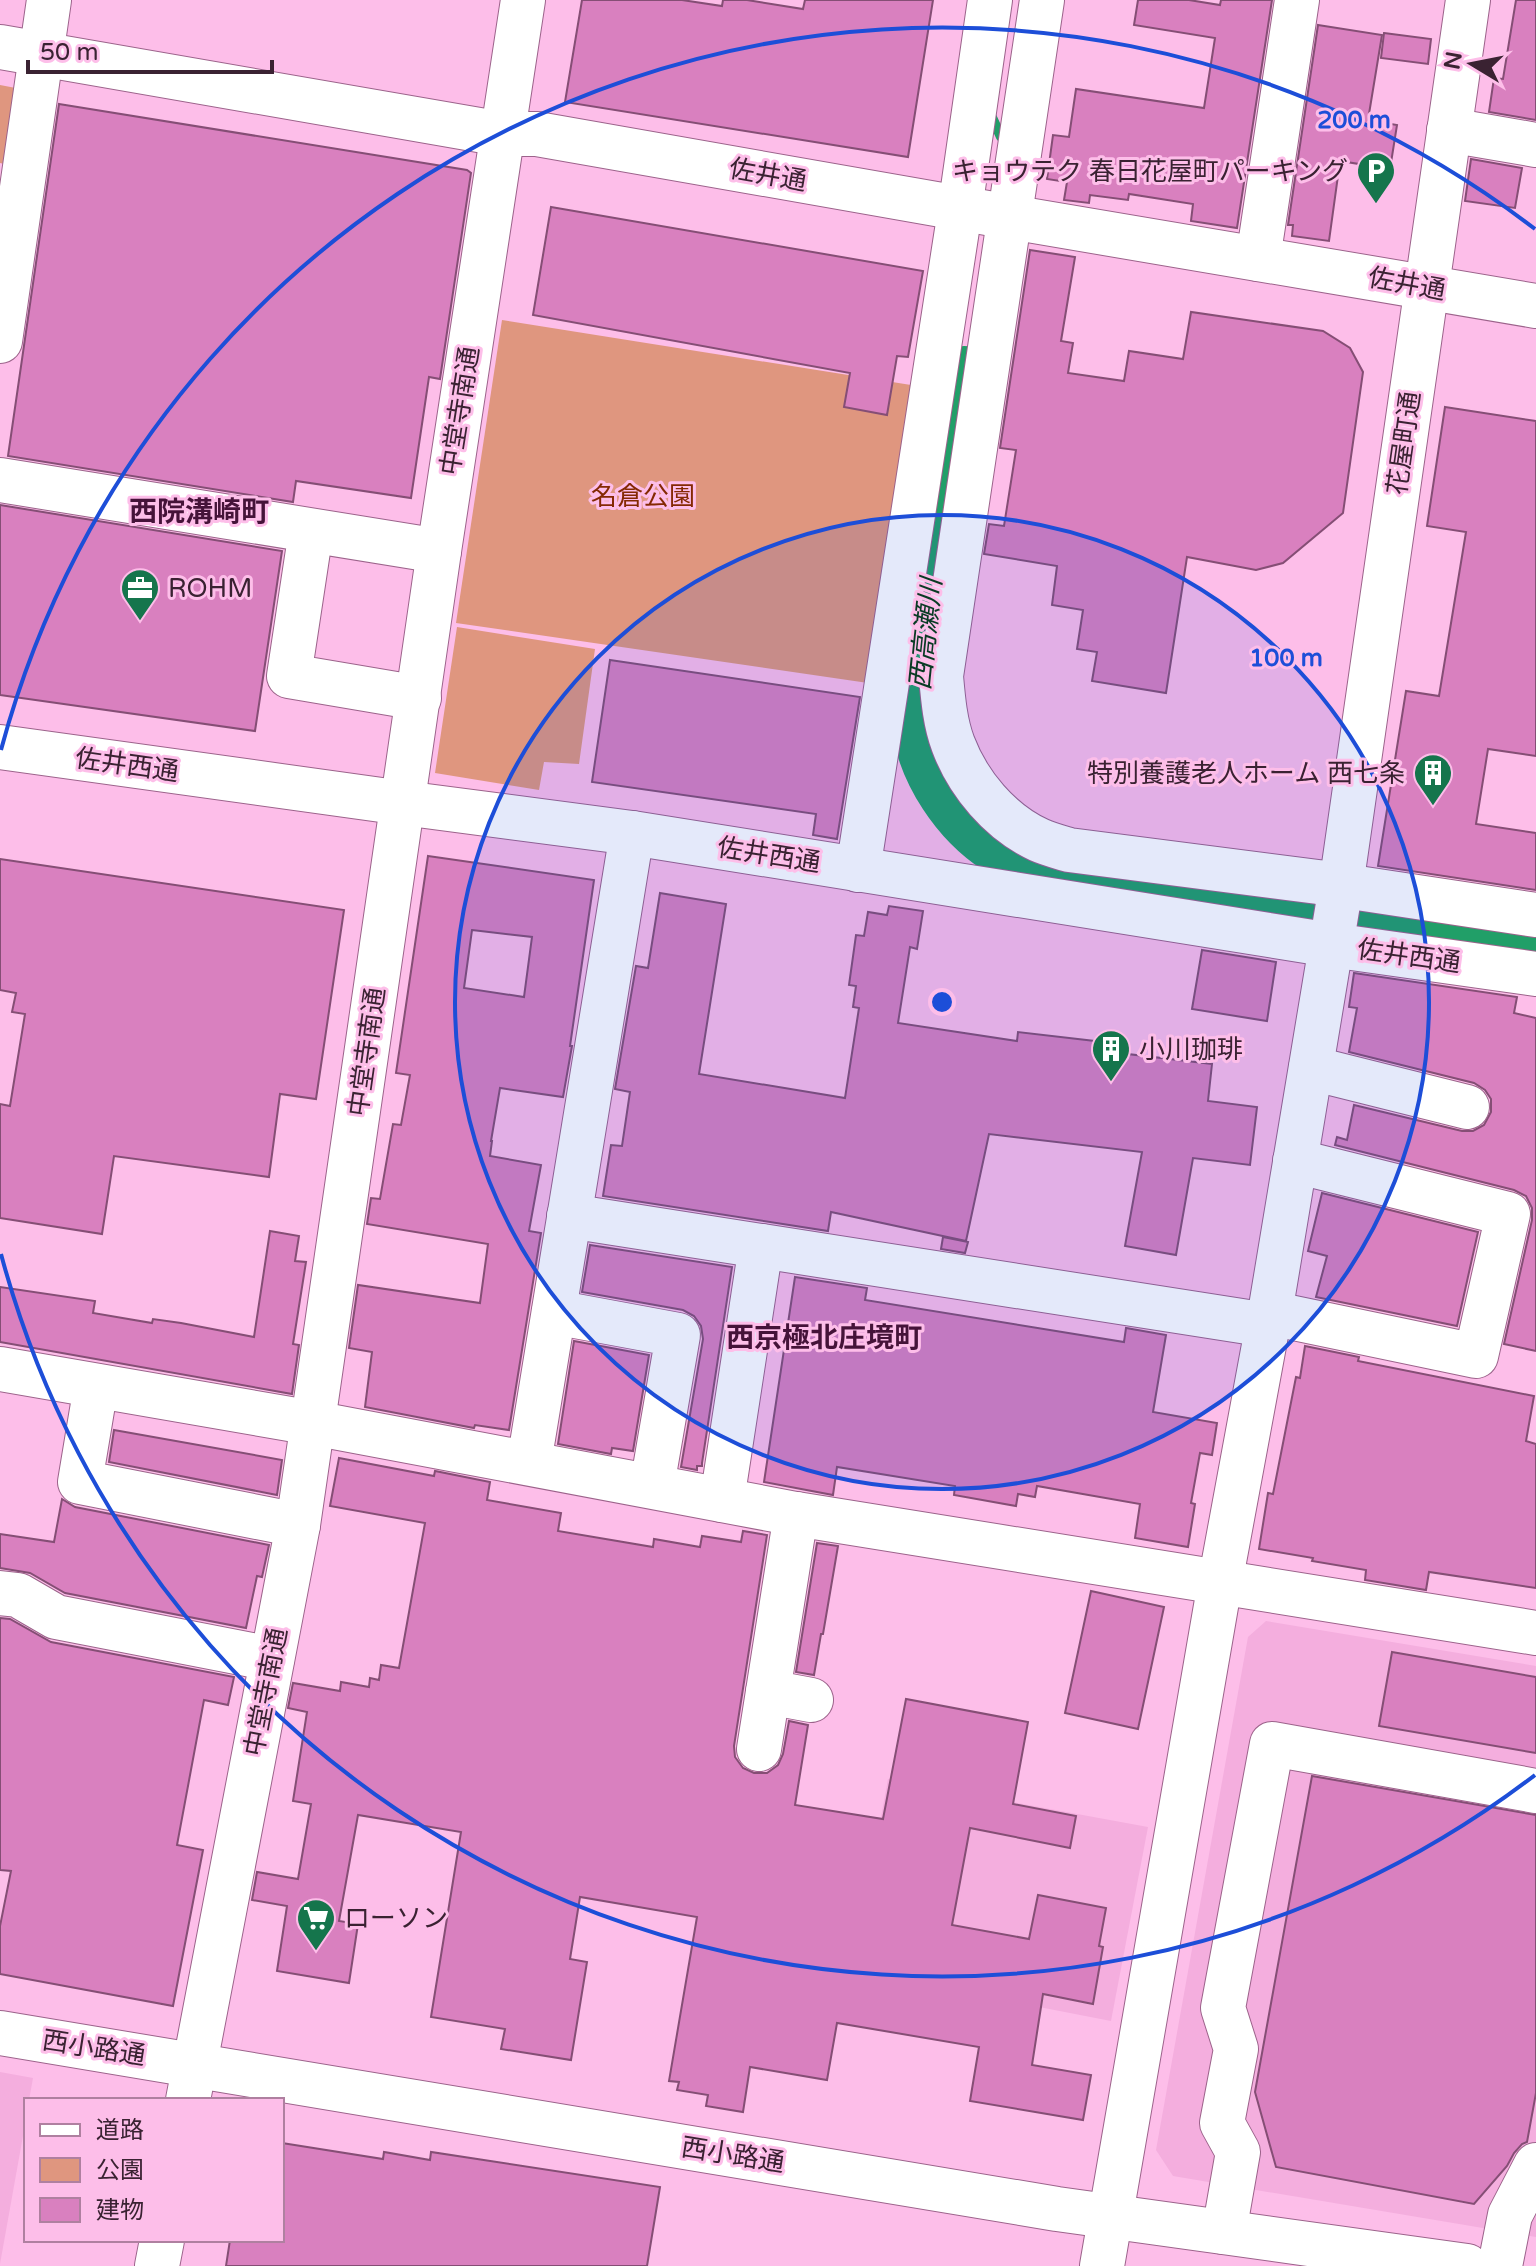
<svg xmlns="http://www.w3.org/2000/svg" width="1536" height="2266" font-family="'Varela Round','Noto Sans JP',sans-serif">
  <rect width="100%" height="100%" fill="#fdbee9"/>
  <g fill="#f4aede">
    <polygon points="1266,1621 1536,1666 1536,2237 1173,2176 1156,2150 1248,1637"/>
    <polygon points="888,1779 1148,1827 1111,2021 853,1971"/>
    <polygon points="0,2072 33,2078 29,2100 26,2100 26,2119 0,2264"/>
  </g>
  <g fill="#df967f">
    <polygon points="0,85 21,89 9,165 0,163"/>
    <polygon points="502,320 911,385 868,683 456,623"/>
    <polygon points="457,627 595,649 579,764 544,762 539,790 435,773"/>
  </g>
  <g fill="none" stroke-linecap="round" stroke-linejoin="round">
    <g stroke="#219f68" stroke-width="10">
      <polyline points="990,113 1001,137"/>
      <polyline points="924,541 935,564"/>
    </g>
    <path stroke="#219f68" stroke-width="58" d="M 964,375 L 918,663 C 917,683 917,704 920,724 C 927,772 959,820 999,846 C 1014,856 1033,862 1050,869 L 1536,942"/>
  </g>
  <g fill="#d980bf" stroke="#854e75" stroke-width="2" fill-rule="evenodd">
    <polygon points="582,0 682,0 722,6 723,0 747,0 803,9 805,0 933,0 908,157 565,102"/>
    <polygon points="1138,0 1189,0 1220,5 1221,0 1272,0 1237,228 1191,221 1193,204 1129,194 1128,200 1090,195 1089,203 1064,200 1067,182 1047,179 1053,135 1069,137 1076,89 1204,108 1215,38 1134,25"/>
    <polygon points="1516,0 1536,0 1536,120 1489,112 1494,78 1503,79"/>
    <polygon points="1318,25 1382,35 1368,120 1397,125 1390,169 1340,161 1329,241 1292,236 1293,225 1288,225"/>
    <polygon points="1384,33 1431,39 1428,64 1381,58"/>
    <polygon points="59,104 467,170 471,173 440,379 429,377 411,498 296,481 293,502 8,456"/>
    <polygon points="1471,159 1522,168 1515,208 1465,201"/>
    <polygon points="551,207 923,271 908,357 897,356 887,415 844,407 850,373 533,315"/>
    <polygon points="1030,250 1075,257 1061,341 1073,343 1068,373 1124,381 1129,351 1183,359 1191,312 1323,331 1350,348 1363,372 1343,513 1283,563 1256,570 1187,557 1166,693 1092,681 1097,652 1077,649 1083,610 1052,605 1057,566 984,554 989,524 1004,526 1016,450 1000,448"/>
    <polygon points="1445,407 1536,421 1536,756 1488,749 1476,824 1536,833 1536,890 1378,866 1406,691 1439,696 1466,532 1427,526"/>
    <polygon points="0,505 282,551 255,731 0,695"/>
    <polygon points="610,660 860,697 837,839 813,835 816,814 592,782"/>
    <path d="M 428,856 L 594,880 L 570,1046 L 572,1046 L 563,1097 L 500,1088 L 491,1141 L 492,1141 L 490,1156 L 541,1165 L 529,1231 L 541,1233 L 509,1430 L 475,1425 L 474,1428 L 365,1407 L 372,1352 L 349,1348 L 358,1285 L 480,1303 L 488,1244 L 367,1224 L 371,1198 L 380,1199 L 393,1124 L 401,1125 L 410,1075 L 396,1073 ZM 472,930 L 532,937 L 524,997 L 464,988 Z"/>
    <polygon points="0,859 344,910 316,1099 280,1094 269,1177 114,1156 102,1234 0,1218 0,1104 10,1106 25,1014 12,1012 16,993 0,990"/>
    <polygon points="660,893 726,904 699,1074 845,1098 859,1008 853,1007 856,986 849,985 856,935 864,936 868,912 887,915 889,906 923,911 917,949 910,947 898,1023 1017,1041 1018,1032 1129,1045 1128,1054 1212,1064 1208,1101 1257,1107 1250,1165 1193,1158 1176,1255 1125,1246 1142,1152 989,1134 966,1241 831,1212 828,1231 603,1196 611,1145 622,1146 630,1092 615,1089 636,966 648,968"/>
    <polygon points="1202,950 1276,962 1267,1021 1192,1009"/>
    <polygon points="1354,973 1517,997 1514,1013 1536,1018 1536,1351 1504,1344 1532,1220 1532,1208 1526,1196 1514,1190 1335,1145 1337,1137 1347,1140 1354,1105 1462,1131 1473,1131 1484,1125 1491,1112 1491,1099 1485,1090 1474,1083 1349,1052 1357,1008 1349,1007"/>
    <polygon points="1322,1193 1478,1232 1457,1326 1316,1297 1327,1256 1308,1251"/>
    <polygon points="270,1231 299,1236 295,1261 306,1262 293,1344 299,1345 292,1394 0,1342 0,1287 95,1301 93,1313 152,1323 153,1319 181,1323 254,1337"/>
    <polygon points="943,1237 968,1242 965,1253 941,1249"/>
    <polygon points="590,1245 732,1267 702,1463 702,1466 697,1466 697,1470 681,1467 703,1339 701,1326 694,1316 683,1310 582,1292"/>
    <polygon points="795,1277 867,1288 865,1300 1124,1342 1126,1328 1166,1335 1153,1412 1217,1423 1212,1455 1200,1453 1191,1503 1195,1504 1188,1547 1135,1538 1140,1504 1037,1486 1035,1497 1018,1494 1016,1506 954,1495 955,1486 837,1467 833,1495 764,1482"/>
    <polygon points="574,1341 649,1355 633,1451 612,1448 611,1454 558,1444"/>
    <polygon points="1305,1346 1359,1357 1358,1361 1534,1396 1526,1441 1536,1444 1536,1588 1429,1572 1426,1590 1365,1580 1366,1570 1312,1561 1313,1558 1259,1549 1268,1493 1273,1494 1296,1377 1300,1378"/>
    <polygon points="114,1430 282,1460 277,1495 109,1462"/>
    <polygon points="339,1458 434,1476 435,1471 490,1482 487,1500 561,1513 558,1531 653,1547 654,1539 700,1547 702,1536 741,1542 743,1531 767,1535 734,1746 735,1757 743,1768 754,1773 767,1773 778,1765 783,1754 789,1721 808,1725 795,1805 883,1819 906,1699 1028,1722 1013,1804 1076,1816 1070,1848 970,1828 952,1925 1029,1939 1038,1895 1106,1908 1099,1946 1103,1947 1093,2004 1043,1994 1032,2065 1091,2075 1083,2120 970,2101 979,2047 837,2023 827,2080 750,2067 743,2112 706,2106 708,2095 677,2090 679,2082 669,2081 697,1917 580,1897 570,1959 587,1962 571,2060 501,2049 505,2029 431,2017 461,1832 358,1815 339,1921 358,1924 349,1983 277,1971 287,1906 252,1900 257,1872 298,1879 311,1804 293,1801 307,1712 288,1708 293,1683 340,1691 341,1682 369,1687 370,1678 379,1680 381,1665 399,1668 425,1523 330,1506"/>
    <polygon points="62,1499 75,1507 269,1545 262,1577 257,1576 246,1628 65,1593 30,1573 0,1568 0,1534 54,1542"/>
    <polygon points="817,1543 838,1546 823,1634 821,1634 814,1675 796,1672"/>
    <polygon points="1091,1591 1164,1607 1138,1729 1065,1713"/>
    <polygon points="0,1618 10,1619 51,1642 234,1677 228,1705 204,1700 177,1845 203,1850 173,2006 0,1974 0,1926 11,1871 0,1870"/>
    <polygon points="1392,1652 1536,1677 1536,1753 1379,1726"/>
    <polygon points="1312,1776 1536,1815 1536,2093 1527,2142 1522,2144 1514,2153 1507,2166 1474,2204 1276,2167 1255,2092"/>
    <polygon points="282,2143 383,2159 384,2152 430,2160 431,2152 660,2187 647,2266 226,2266 230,2240 282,2240"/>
  </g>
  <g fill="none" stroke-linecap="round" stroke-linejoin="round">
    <g stroke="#9c638b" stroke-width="46">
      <g id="minor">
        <path d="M 1042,0 L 941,676 C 943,699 945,723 953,744 C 968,784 1000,822 1039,840 C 1048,844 1059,847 1069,850 L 1318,882 L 1536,915"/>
        <polyline points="0,47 502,134 537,134 1010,217 1536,306"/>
        <polyline points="1449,130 1536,145"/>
        <polyline points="1258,259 1297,0"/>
        <polyline points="0,341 49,0"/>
        <polyline points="0,480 439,551"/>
        <polyline points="311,531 289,676 419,698"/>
        <polyline points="0,747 403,803 632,833 1331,945 1536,974"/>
        <polyline points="858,870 957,230 990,0"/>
        <polyline points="1311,1068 1467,1107"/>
        <polyline points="569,1216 1267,1325"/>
        <polyline points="554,1312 678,1335 652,1486"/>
        <polyline points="1270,1313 1476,1356 1508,1214 1295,1161"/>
        <polyline points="0,1369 313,1423 796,1514 1536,1633"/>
        <polyline points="96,1386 80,1482 298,1525"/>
        <polyline points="529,1463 632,833"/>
        <polyline points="722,1500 761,1246"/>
        <polyline points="0,1593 18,1595 56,1617 272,1659"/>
        <polyline points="768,1692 811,1700"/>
        <polyline points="759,1749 796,1514"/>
        <polyline points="0,2033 1057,2209 1467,2266"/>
        <polyline points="188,2100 298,1525 439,551 523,0"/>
        <polyline points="1224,2232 1238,2152 1222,2123 1236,2049 1223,2008 1272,1744 1536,1791"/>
        <polyline points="157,2266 162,2240"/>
        <polyline points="1102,2266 1220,1583 1270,1313 1341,886 1468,0"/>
        <polyline points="1500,2266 1510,2215 1536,2165"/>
      </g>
    </g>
    <use href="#minor" stroke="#fff" stroke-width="44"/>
  </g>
  <circle cx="942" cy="1002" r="487" fill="#1d4ed8" fill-opacity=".12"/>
  <g fill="none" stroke="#1d4ed8" stroke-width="4">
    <circle cx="942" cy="1002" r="487"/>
    <path d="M1535 1775A974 974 0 0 1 1 1254M1 750A974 974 0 0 1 1535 229"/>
  </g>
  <defs>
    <g id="parking-pin" transform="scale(2)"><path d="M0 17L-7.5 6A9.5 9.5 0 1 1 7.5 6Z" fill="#15754c" stroke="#fdbee9"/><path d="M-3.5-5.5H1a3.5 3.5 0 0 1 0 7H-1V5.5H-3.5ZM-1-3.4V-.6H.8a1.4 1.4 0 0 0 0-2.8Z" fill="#fff"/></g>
    <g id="office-pin" transform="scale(2)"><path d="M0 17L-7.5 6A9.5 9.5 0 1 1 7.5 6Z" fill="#15754c" stroke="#fdbee9"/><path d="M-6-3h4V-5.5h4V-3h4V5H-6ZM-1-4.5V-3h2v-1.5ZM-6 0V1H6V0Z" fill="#fff"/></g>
    <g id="building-pin" transform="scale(2)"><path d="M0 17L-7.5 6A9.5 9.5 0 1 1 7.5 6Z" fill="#15754c" stroke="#fdbee9"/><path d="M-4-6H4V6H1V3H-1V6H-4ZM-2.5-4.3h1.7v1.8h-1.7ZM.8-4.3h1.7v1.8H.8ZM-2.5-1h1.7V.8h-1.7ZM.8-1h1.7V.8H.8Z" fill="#fff"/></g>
    <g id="supermarket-pin" transform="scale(2)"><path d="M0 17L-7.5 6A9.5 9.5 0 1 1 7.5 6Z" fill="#15754c" stroke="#fdbee9"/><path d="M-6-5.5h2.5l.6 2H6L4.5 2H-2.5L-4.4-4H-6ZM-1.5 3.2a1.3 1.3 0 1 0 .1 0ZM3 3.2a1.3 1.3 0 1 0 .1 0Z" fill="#fff"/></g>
  </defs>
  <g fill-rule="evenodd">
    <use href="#parking-pin" x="1376" y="171"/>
    <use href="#office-pin" x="140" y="588"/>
    <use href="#building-pin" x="1433" y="773"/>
    <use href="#building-pin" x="1111" y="1049"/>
    <use href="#supermarket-pin" x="316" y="1918"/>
  </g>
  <g text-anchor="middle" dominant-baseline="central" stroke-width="6" stroke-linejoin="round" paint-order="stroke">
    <g font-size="26" fill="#3a2232" stroke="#fdbee9" text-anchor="start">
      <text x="1348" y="171" text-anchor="end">キョウテク 春日花屋町パーキング</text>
      <text x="168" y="588">ROHM</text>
      <text x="1405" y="773" text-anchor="end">特別養護老人ホーム 西七条</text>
      <text x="1139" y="1049">小川珈琲</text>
      <text x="344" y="1918">ローソン</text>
    </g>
    <g font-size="26" fill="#3a2232" stroke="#fdbee9">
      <text transform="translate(768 175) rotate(10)">佐井通</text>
      <text transform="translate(1407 284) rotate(10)">佐井通</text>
      <text transform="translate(460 411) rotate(-81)">中堂寺南通</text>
      <text transform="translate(1404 443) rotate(-82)">花屋町通</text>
      <text transform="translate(127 765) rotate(8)">佐井西通</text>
      <text transform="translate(769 855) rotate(9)">佐井西通</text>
      <text transform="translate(1409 956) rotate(8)">佐井西通</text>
      <text transform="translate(367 1052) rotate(-82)">中堂寺南通</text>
      <text transform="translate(266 1692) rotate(-79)">中堂寺南通</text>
      <text transform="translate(94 2048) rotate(9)">西小路通</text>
      <text transform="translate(733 2155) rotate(9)">西小路通</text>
    </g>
    <g font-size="26" fill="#842903" stroke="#fdbee9">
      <text x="643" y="496">名倉公園</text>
    </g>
    <g font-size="28" font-weight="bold" fill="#451339" stroke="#fdbee9">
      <text x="199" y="512">西院溝崎町</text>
      <text x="824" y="1338">西京極北庄境町</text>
    </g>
    <g font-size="28" font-style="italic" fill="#093b24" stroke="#fdbee9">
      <text transform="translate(926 634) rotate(-84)">西高瀬川</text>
    </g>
  </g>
  <circle cx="942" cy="1002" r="12" fill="#1d4ed8" stroke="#fdbee9" stroke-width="4"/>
  <g font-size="24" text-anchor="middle" font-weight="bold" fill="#1d4ed8" stroke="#fdbee9" stroke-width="6" stroke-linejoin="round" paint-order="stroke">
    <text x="1354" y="128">200 m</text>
    <text x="1286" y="666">100 m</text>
  </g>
  <rect x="24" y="2098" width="260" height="144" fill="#fdbee9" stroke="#af80a0" stroke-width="2"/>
  <rect x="40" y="2124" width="40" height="12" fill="#ffffff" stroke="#af80a0" stroke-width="2"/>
  <text x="96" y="2138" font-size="24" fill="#3a2232">道路</text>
  <rect x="40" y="2158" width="40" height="24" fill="#df967f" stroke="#af80a0" stroke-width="2"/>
  <text x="96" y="2178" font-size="24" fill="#3a2232">公園</text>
  <rect x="40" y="2198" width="40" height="24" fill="#d980bf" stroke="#af80a0" stroke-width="2"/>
  <text x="96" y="2218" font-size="24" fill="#3a2232">建物</text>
  <g transform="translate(1472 64) rotate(280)" stroke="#fdbee9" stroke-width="6" paint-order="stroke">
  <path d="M0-6L14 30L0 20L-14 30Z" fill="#3a2232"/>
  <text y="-12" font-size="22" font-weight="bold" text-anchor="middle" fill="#3a2232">N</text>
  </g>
  <path d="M28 60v12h244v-12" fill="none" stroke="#3a2232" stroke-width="4"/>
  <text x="40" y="60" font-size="24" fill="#3a2232" stroke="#fdbee9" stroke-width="6" paint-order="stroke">50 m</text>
</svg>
